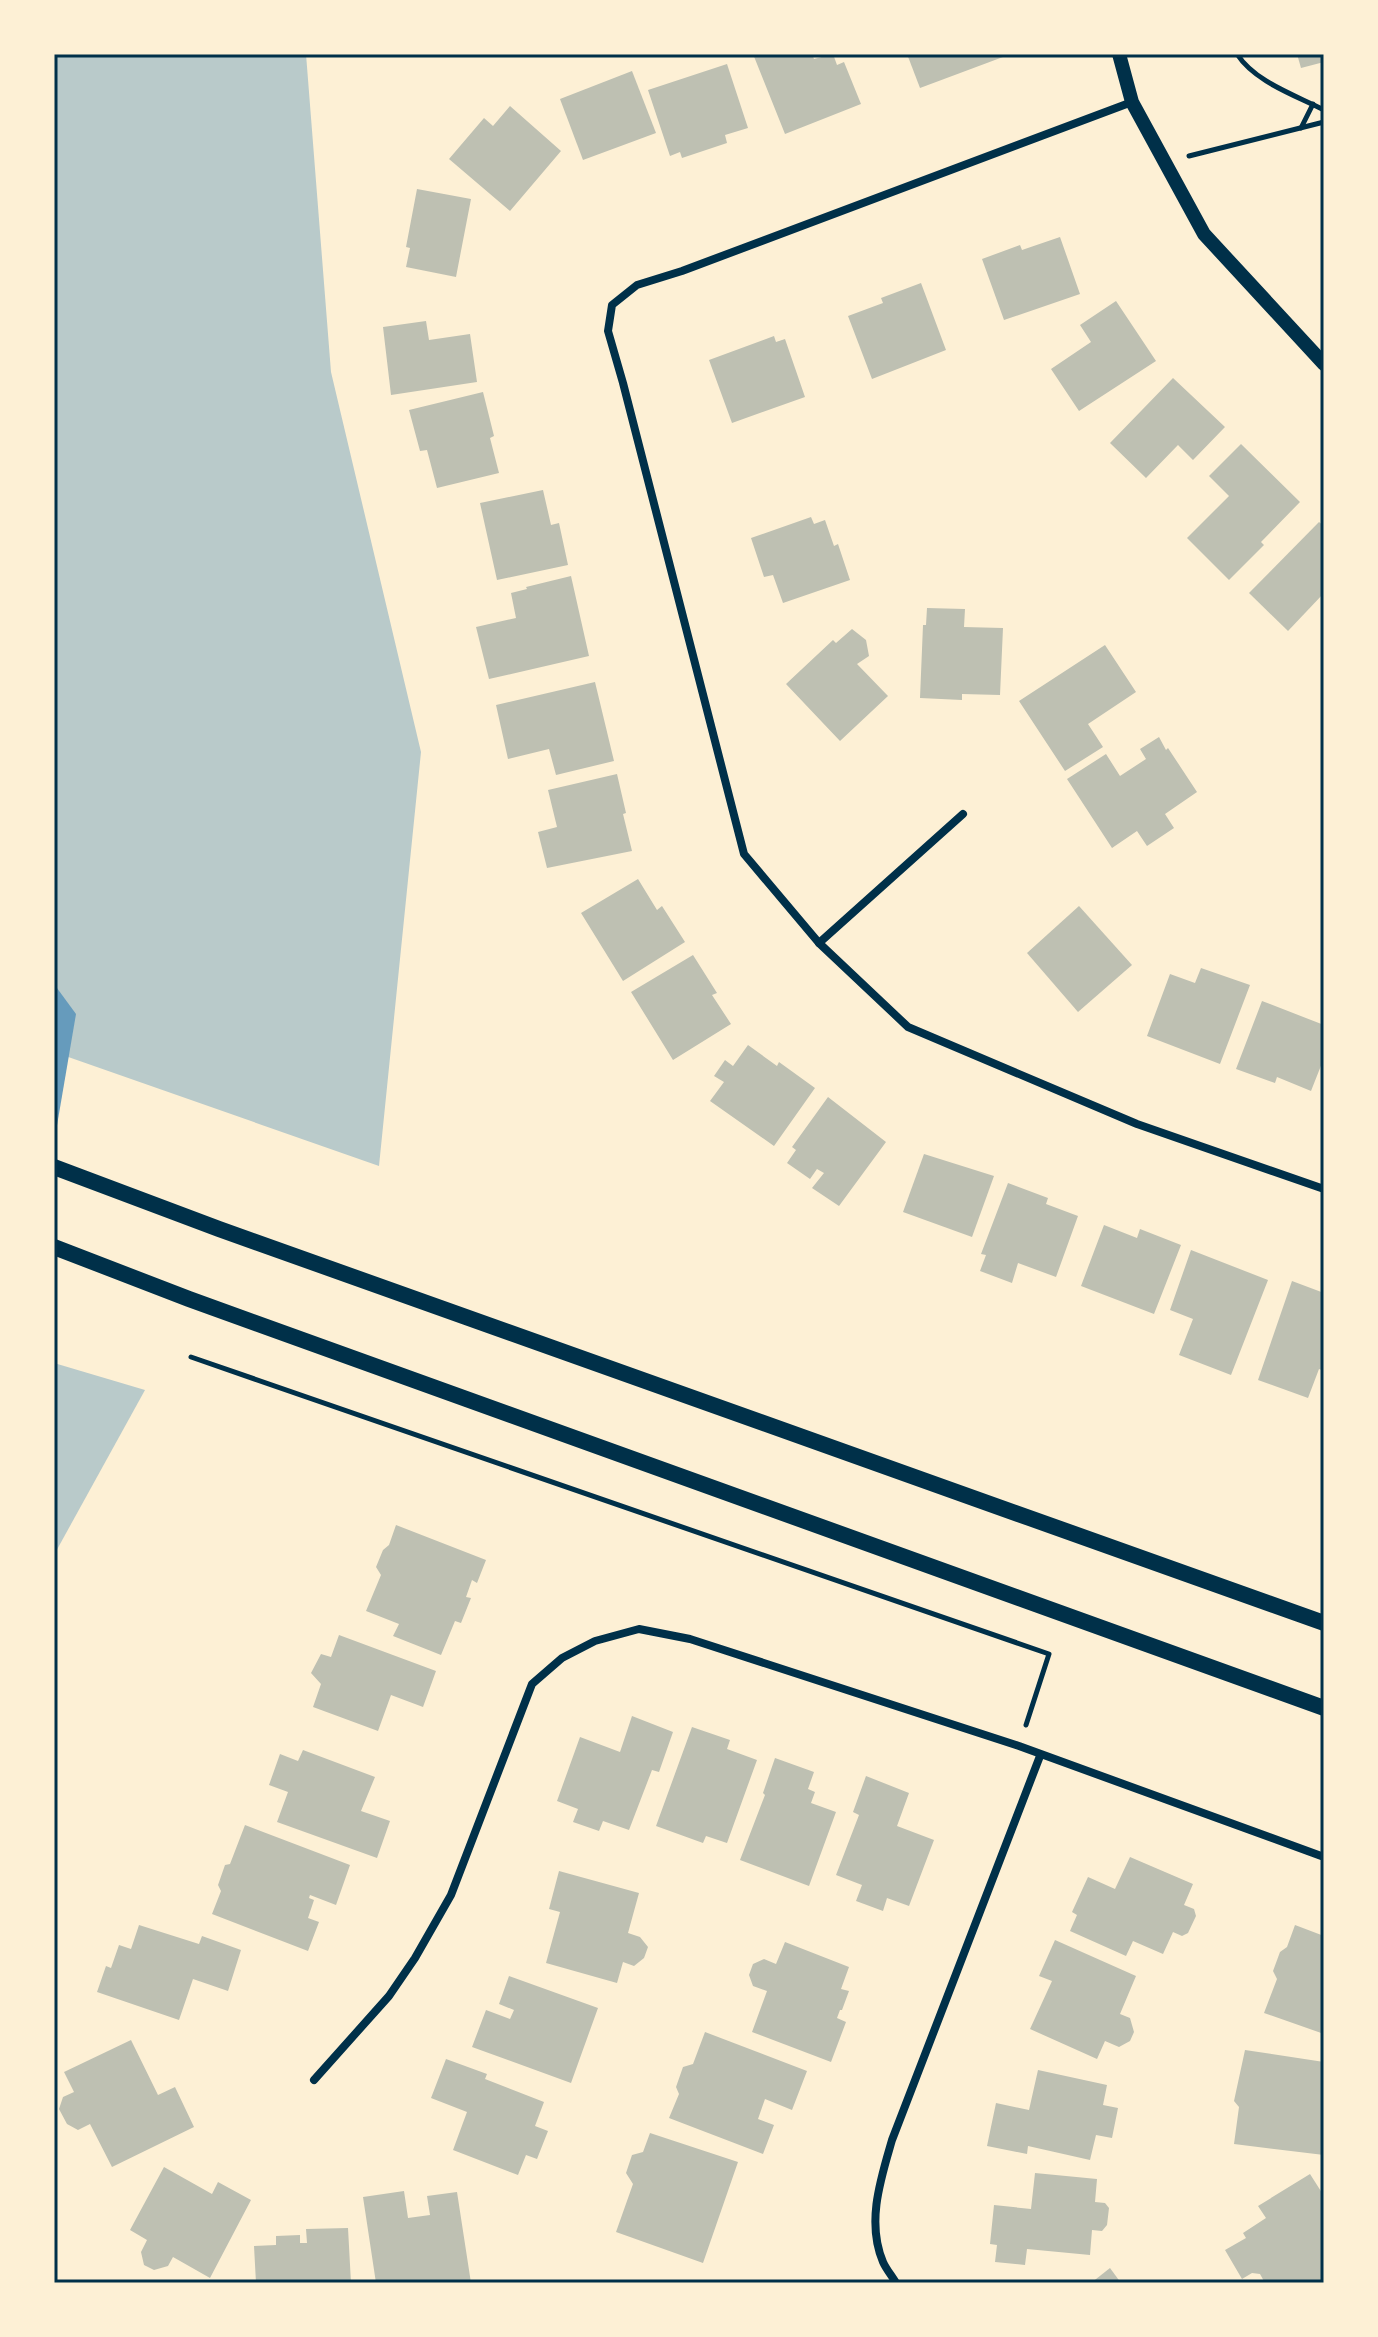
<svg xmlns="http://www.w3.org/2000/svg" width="1378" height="2337" font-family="'Source Sans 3',sans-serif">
  <rect width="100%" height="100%" fill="#fdf0d5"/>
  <g fill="#b9caca">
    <polygon points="54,54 306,54 331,372 421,752 379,1166 54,1052"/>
    <polygon points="54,1363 145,1390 54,1555"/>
  </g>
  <polygon fill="#669bbc" points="54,984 76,1014 54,1143"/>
  <g fill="#bec0b2">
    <polygon points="753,54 812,54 814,59 833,54 837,65 844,62 861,104 785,134"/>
    <polygon points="907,54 1011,54 920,88"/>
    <polygon points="1297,54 1324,54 1324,62 1301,68"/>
    <polygon points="727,64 748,128 725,135 727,143 682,158 680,152 670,156 648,90"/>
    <polygon points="632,71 656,133 583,160 560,99"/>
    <polygon points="510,106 561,151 510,211 449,159 484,118 493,126"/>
    <polygon points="417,189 471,199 456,277 406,267 410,248 406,247"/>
    <polygon points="1060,237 1080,294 1004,320 982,259 1020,245 1022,250"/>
    <polygon points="921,283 946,350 872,379 848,316 883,303 881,298"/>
    <polygon points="1116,301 1156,361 1079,411 1051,369 1091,342 1080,325"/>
    <polygon points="426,321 429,340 470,334 477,382 391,395 383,327"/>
    <polygon points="774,336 776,342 785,339 805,397 732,423 709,360"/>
    <polygon points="1173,378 1225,427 1193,460 1178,445 1146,478 1110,443"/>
    <polygon points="483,392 494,436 490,438 499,473 437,488 427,450 420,451 409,410"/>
    <polygon points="1241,444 1300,502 1261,542 1264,545 1229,580 1187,538 1229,496 1209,476"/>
    <polygon points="543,490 551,525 559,523 568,565 497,580 480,503"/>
    <polygon points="811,517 814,524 825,520 834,546 838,544 850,580 783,603 773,575 764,577 751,538"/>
    <polygon points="1319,522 1324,526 1324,593 1288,631 1249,593"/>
    <polygon points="571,576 589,656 489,679 476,627 516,618 511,593 527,589 526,587"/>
    <polygon points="927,608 965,609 964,627 1003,628 1000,695 962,694 962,700 920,698 923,625 926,625"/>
    <polygon points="852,629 866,640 869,656 857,664 888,696 840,741 786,684 833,640 836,643"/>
    <polygon points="1105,645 1136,692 1088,724 1103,747 1065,771 1019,701"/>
    <polygon points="595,682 614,761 556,775 549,749 508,759 496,705"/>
    <polygon points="1159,737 1166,750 1168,748 1197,792 1165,814 1174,828 1147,846 1137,831 1112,848 1067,779 1106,754 1120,776 1146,759 1140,749"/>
    <polygon points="617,774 626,813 623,814 632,851 547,868 538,832 557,827 548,790"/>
    <polygon points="638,879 657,910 662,906 685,942 623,981 581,913"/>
    <polygon points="1079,906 1132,965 1078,1012 1027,953"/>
    <polygon points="693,955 717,993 712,995 731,1024 673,1060 631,992"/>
    <polygon points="1201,968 1250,985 1220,1064 1147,1036 1170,974 1195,983"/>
    <polygon points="1262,1001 1324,1025 1324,1058 1311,1091 1277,1077 1275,1083 1236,1069"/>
    <polygon points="748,1045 777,1066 779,1062 815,1088 774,1146 710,1101 724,1082 714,1076 725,1060 733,1066"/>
    <polygon points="828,1097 886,1142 839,1206 812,1188 824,1173 817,1169 810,1179 787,1163 796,1150 792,1147"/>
    <polygon points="924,1154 994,1176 972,1237 903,1212"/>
    <polygon points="1008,1183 1048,1198 1046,1204 1078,1216 1056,1277 1018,1263 1012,1283 980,1271 986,1255 981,1254"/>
    <polygon points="1104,1225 1137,1238 1140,1229 1181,1245 1154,1314 1081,1286"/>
    <polygon points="1191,1250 1268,1280 1231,1375 1179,1355 1193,1319 1170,1310"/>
    <polygon points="1292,1281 1324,1293 1324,1371 1319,1369 1308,1398 1258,1380"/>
    <polygon points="396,1525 486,1560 477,1583 472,1580 466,1597 471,1598 461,1623 455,1621 441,1655 393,1636 399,1624 366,1611 381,1575 376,1567 383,1550 389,1545"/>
    <polygon points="339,1635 436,1671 423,1707 391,1695 378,1731 313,1707 321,1684 311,1673 321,1654 331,1657"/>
    <polygon points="632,1716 673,1732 659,1772 652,1770 629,1830 603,1821 599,1831 573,1822 578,1809 557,1801 580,1737 620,1752"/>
    <polygon points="692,1727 730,1740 727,1749 757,1760 727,1843 706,1836 703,1843 656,1826"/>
    <polygon points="303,1750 375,1777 361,1811 390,1821 377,1858 277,1822 288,1792 269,1785 280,1754 298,1761"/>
    <polygon points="775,1758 814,1772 808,1789 815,1792 811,1803 836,1812 809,1886 740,1860 765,1795 763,1793"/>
    <polygon points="866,1776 909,1793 897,1826 934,1840 909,1906 887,1898 883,1911 856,1901 862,1885 836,1875 859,1815 853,1812"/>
    <polygon points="245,1825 350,1865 336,1905 310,1895 309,1898 314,1900 308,1918 319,1922 308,1951 212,1914 221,1891 218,1885 225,1865 230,1864"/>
    <polygon points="1130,1857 1193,1884 1184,1905 1194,1909 1196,1916 1188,1933 1182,1936 1173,1932 1163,1954 1133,1941 1126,1956 1070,1931 1077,1915 1072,1912 1088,1877 1115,1889"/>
    <polygon points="559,1871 639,1893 628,1933 640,1937 648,1947 644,1958 634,1966 623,1962 617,1983 546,1963 560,1912 549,1909"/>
    <polygon points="139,1925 199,1944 202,1936 241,1950 228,1991 193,1979 179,2020 97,1992 106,1966 111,1968 119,1945 131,1949"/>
    <polygon points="1295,1925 1324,1936 1324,2034 1264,2013 1277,1979 1273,1971 1280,1952 1287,1947"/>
    <polygon points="1055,1940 1136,1976 1120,2014 1130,2018 1134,2032 1130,2041 1119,2047 1105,2041 1097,2059 1030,2029 1052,1981 1039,1976"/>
    <polygon points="785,1942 849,1967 841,1989 849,1991 842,2010 840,2010 837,2018 846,2022 831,2062 752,2032 767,1991 753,1986 749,1975 753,1964 764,1959 776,1964"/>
    <polygon points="509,1976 598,2008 571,2083 472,2047 486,2010 510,2019 514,2010 499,2004"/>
    <polygon points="705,2032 807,2071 792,2110 765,2099 758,2119 774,2125 763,2154 669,2118 679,2094 676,2087 683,2067 693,2064"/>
    <polygon points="131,2040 158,2095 175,2087 194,2127 112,2167 90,2124 78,2130 67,2124 59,2109 63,2097 74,2092 64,2072"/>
    <polygon points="1245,2050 1324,2062 1324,2093 1321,2111 1324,2112 1324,2155 1234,2144 1239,2107 1234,2101"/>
    <polygon points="446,2059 487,2074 485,2079 544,2102 535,2126 548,2131 537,2159 526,2155 518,2175 453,2150 467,2112 431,2098"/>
    <polygon points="1038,2070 1107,2085 1103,2105 1118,2108 1112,2138 1096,2135 1090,2160 1028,2146 1027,2154 987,2146 996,2103 1029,2110"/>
    <polygon points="650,2133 738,2162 703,2263 616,2232 633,2184 626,2173 632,2155 643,2152"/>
    <polygon points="164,2167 212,2194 218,2182 251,2200 210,2278 173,2257 168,2266 154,2270 144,2265 141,2252 147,2240 130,2230"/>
    <polygon points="1035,2173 1097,2179 1095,2202 1105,2203 1109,2208 1107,2225 1102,2231 1092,2230 1090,2255 1027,2249 1025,2265 995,2262 997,2245 990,2244 994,2205 1031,2209"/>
    <polygon points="1310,2174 1324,2196 1324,2283 1265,2283 1260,2274 1252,2273 1242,2279 1225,2250 1246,2238 1243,2233 1266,2218 1258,2206"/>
    <polygon points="404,2191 408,2218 430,2215 427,2196 457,2192 471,2283 376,2283 363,2197"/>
    <polygon points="348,2228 351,2283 256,2283 254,2246 276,2245 276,2236 300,2235 300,2243 307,2243 306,2229"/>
    <polygon points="1110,2268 1121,2283 1091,2283"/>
  </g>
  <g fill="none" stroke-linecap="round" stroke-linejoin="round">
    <g stroke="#003049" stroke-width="5">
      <path d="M 1237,54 C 1255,82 1295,95 1324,110"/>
      <polyline points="1301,128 1313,104"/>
      <polyline points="1189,156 1324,122"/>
      <polyline points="191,1357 1049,1654 1026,1725"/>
    </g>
    <g stroke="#003049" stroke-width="8">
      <polyline points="1132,102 682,271 637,285 612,305 608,331 623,383 744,854 819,943 908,1027 1137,1124 1324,1189"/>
      <polyline points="819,943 963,814"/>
      <polyline points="314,2080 389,1996 415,1958 451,1895 532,1684 562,1658 595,1641 639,1629 690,1639 1019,1746 1324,1857"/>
      <path d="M 896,2283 C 892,2276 886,2269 883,2262 C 866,2222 881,2178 892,2140 L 1040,1756"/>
    </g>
    <polyline stroke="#003049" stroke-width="14" points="1119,54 1132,102 1204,234 1324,364"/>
    <g stroke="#003049" stroke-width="16">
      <polyline points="54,1167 219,1229 1324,1623"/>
      <polyline points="54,1247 189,1299 1324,1708"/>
    </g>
  </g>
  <rect width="1378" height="2337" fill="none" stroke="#fdf0d5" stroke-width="112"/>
  <rect x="56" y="56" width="1266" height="2225" fill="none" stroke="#003049" stroke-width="3"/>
</svg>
